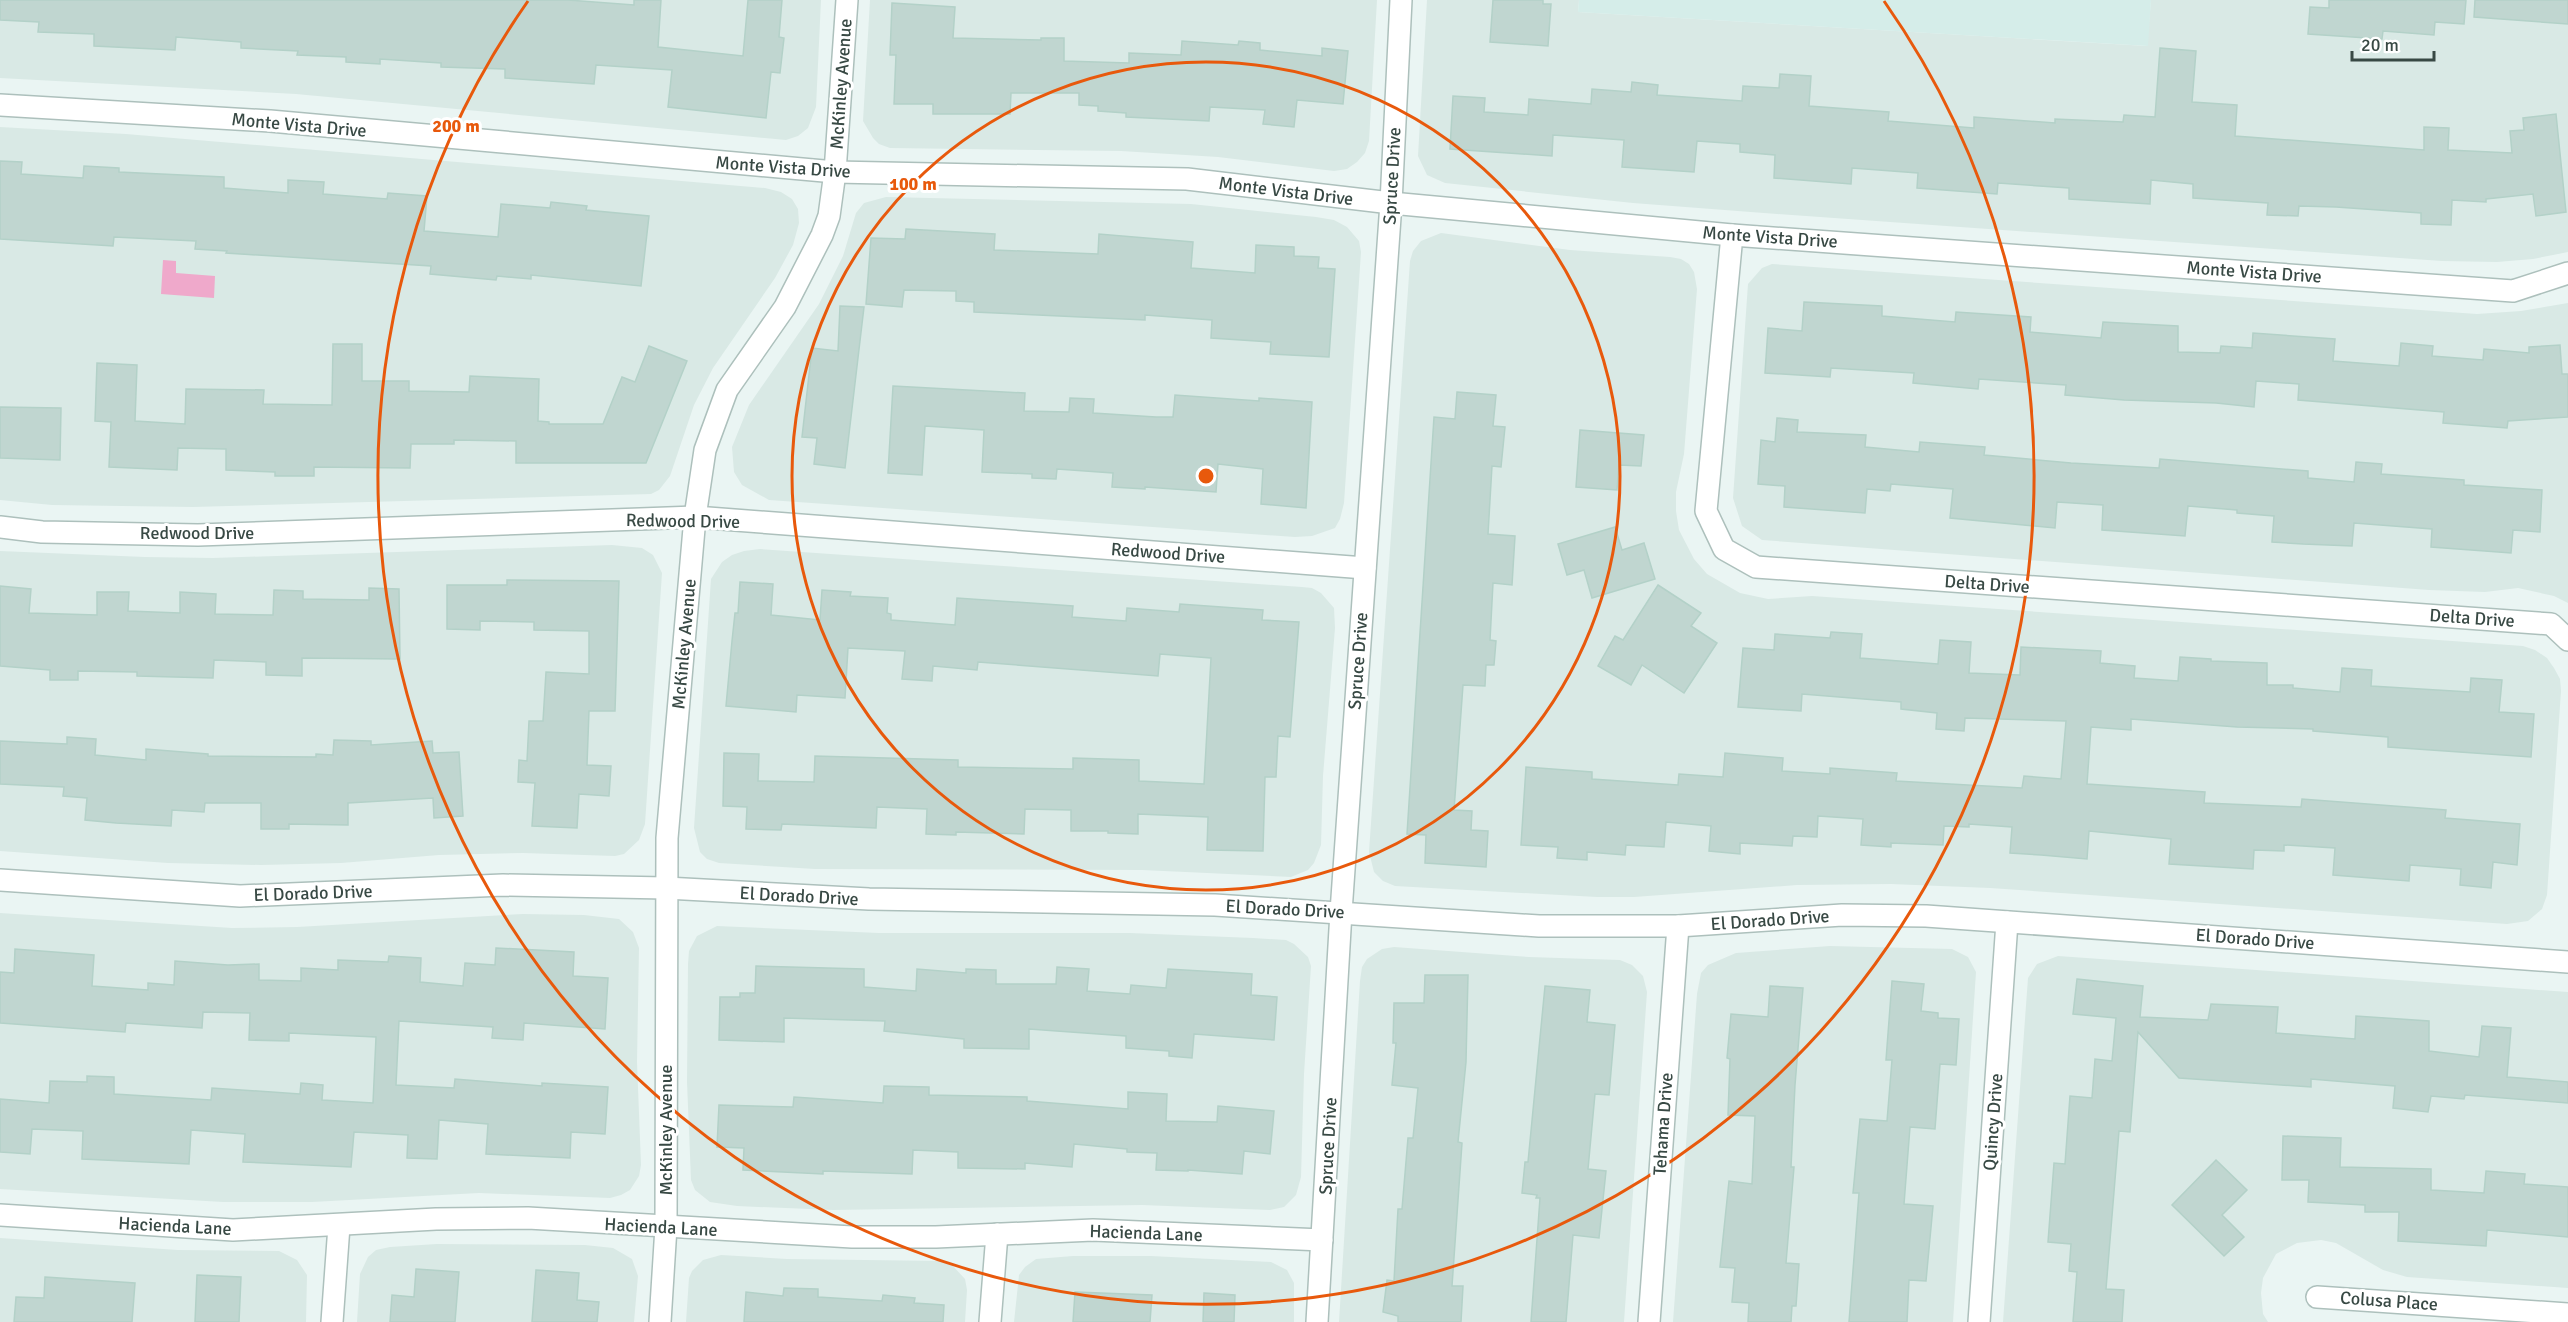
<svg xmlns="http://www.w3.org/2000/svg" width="2568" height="1322" font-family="Signika,sans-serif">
  <rect width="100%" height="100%" fill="#eaf5f3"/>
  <g fill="#d9e9e5">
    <polygon points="0,0 821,0 816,107 808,128 798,136 786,140 296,94 0,78"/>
    <polygon points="870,0 1377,0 1369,141 1365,153 1357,162 1347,169 1334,171 1218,157 1121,151 890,148 879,144 873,138 863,121"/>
    <polygon points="1427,0 1579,0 1578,12 2147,46 2151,0 2568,0 2568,252 2533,259 2497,262 2442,261 1777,214 1633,203 1445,183 1427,175 1418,156"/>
    <polygon points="0,127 126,134 765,188 781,192 792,199 798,209 799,223 793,245 775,278 713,368 694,405 670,476 659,490 651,494 193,507 52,505 0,500"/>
    <polygon points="886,197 1191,204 1316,217 1334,220 1347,227 1359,241 1361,252 1344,503 1340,519 1335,528 1312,536 1295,537 769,500 742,485 734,472 732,447 749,405 819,304 843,256 856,213 864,203"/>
    <polygon points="1441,233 1570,250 1670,257 1681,259 1689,264 1694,272 1697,289 1684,454 1676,492 1676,511 1679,530 1694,559 1707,574 1740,593 1768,599 1812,596 2523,646 2535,650 2547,658 2554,668 2560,679 2561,691 2547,895 2542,909 2528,921 2507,924 1990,888 1891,884 1797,885 1634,897 1597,897 1395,886 1383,881 1374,872 1369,852 1410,261 1413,251 1421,241"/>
    <polygon points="1772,264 2477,314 2521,311 2568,303 2568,603 2554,596 2518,588 2485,592 2429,590 1762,540 1742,526 1733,498 1748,284 1762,268"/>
    <polygon points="612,545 642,548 653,555 662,573 645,824 639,840 624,854 615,856 523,853 439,855 341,863 261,865 168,863 0,851 0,551 145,557 213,558"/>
    <polygon points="760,549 1302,587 1312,588 1321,593 1334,608 1335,628 1323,776 1321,845 1314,863 1308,870 1291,877 1142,870 815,869 719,863 707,859 700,852 694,828 711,579 722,562 732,555 744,551"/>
    <polygon points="0,913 232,928 297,927 523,914 584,915 619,919 633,932 639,948 637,1062 641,1165 639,1176 630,1190 621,1195 610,1198 479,1193 312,1202 223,1202 0,1189"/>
    <polygon points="717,926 879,933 1130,933 1253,938 1286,940 1294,944 1308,957 1311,966 1304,1074 1301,1177 1296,1195 1284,1207 1270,1210 1142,1205 833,1210 737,1206 710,1202 695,1190 691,1180 687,1082 688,964 689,951 697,936"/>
    <polygon points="1830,946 1952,949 1968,957 1976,972 1953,1322 1673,1322 1697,994 1701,973 1708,965 1736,953"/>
    <polygon points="1394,947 1529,957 1620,960 1632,965 1643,976 1647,992 1624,1322 1339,1322 1360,981 1362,967 1367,959 1382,949"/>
    <polygon points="2058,956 2568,992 2568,1288 2407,1277 2383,1270 2336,1243 2321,1240 2297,1243 2276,1254 2263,1278 2261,1293 2263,1314 2268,1322 2003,1322 2028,978 2037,964"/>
    <polygon points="0,1238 178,1250 279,1251 297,1260 307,1275 306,1322 0,1322"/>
    <polygon points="437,1244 585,1245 613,1248 632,1259 638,1276 634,1322 357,1322 360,1274 368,1257 376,1250 390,1247"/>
    <polygon points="721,1255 787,1259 943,1261 952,1265 965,1279 967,1290 965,1322 686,1322 689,1278 692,1271 703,1260"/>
    <polygon points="1073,1256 1151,1256 1271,1262 1287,1270 1294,1283 1294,1322 1014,1322 1019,1275 1025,1267 1036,1259"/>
  </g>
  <polygon fill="#d5ede9" points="1579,0 2151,0 2148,46 1578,12"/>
  <polygon fill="#efa9cb" points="163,260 176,261 176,273 215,276 214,298 161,294"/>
  <g fill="#c0d6d0" stroke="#b3d1c8" stroke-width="1.5">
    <polygon points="0,0 568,0 634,5 634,0 661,0 658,47 743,56 748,0 782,0 779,37 784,38 780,73 771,72 766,118 668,107 672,70 596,65 594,84 505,78 505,69 441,67 441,63 380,59 380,64 346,62 346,57 297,55 298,51 241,48 241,42 176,37 175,50 94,46 94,34 38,32 39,22 0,20"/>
    <polygon points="1493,0 1543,0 1543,4 1551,4 1548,46 1490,42"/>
    <polygon points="2329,0 2466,0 2464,24 2435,22 2434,35 2383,31 2382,39 2308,34 2310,7 2329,8"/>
    <polygon points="2475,0 2568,0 2568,24 2474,17"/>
    <polygon points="892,3 955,7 953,38 1041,40 1041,38 1064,38 1064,61 1129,63 1129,53 1181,55 1182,41 1238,45 1239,41 1260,43 1260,50 1322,56 1322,48 1348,51 1343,104 1297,100 1294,127 1263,124 1265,110 1210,107 1209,121 1126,117 1126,113 1098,111 1098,106 1079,105 1079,93 1011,93 1010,114 933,114 933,104 894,104 896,55 890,55"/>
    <polygon points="2160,48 2196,51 2192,102 2237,105 2235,136 2424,150 2424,127 2449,128 2448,150 2512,153 2510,131 2524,130 2523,118 2556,114 2566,212 2536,216 2533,194 2486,199 2486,202 2452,200 2451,225 2421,224 2421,213 2336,207 2299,206 2298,216 2267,215 2268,203 2193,198 2193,184 2151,180 2150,204 2069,199 2069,188 1998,183 1997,194 1917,188 1918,173 1852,168 1851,184 1774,178 1775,155 1740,152 1740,144 1697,141 1694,172 1622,167 1624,140 1553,135 1552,156 1450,149 1453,96 1485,98 1484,112 1528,115 1529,99 1591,104 1592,89 1631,92 1632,82 1658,85 1657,95 1742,101 1743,86 1779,88 1780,74 1811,76 1809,106 1889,112 1888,121 1974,128 1974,117 2055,123 2055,119 2123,122 2124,115 2155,117"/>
    <polygon points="0,161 22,162 21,174 83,178 84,166 119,168 119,172 224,177 224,188 288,193 288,180 324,182 323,194 387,199 388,193 427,196 424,231 498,237 501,204 550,208 551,202 587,206 586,210 649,216 641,286 531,275 531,279 497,276 496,280 430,274 431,266 226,253 227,251 195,249 196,241 114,237 113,246 0,239"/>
    <polygon points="906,229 995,234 994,250 1098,254 1099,234 1193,242 1191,268 1255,273 1256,245 1294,247 1294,256 1319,257 1318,268 1335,269 1329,357 1270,354 1271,342 1211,338 1212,320 1145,315 1145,320 974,312 974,302 956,301 956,291 904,290 902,307 866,304 871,238 905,239"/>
    <polygon points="1804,302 1882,306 1882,316 1955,322 1956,312 2031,317 2030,332 2101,338 2103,322 2178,326 2178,352 2220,353 2221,346 2252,348 2253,333 2335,339 2333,361 2399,366 2401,343 2433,346 2432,356 2483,360 2484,349 2529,353 2529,347 2560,345 2562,374 2568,374 2568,417 2508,421 2507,428 2443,423 2444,412 2298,400 2299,384 2256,381 2254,407 2216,403 2124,400 2065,395 2066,385 1979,379 1978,389 1913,383 1914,373 1831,368 1830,377 1765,373 1768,328 1802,331"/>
    <polygon points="840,306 864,307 845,468 814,464 817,438 802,437 812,348 838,351"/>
    <polygon points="333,344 362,344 362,381 409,381 409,391 469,392 470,376 539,379 538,421 549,422 549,424 603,424 622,377 635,382 649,346 687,361 646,463 516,463 516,441 454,440 454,444 411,444 410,468 314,467 314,476 275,476 275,472 226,470 226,449 178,448 177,470 109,467 111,422 95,421 97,363 137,365 135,421 185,424 186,389 264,390 263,404 332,405"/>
    <polygon points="893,386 1025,393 1024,411 1069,412 1070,398 1094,399 1093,413 1156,417 1173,417 1175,395 1259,401 1259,398 1312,402 1306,508 1261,504 1263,469 1218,464 1216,492 1145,487 1145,489 1112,487 1113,473 1057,469 1056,479 1032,478 1032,474 982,472 984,430 925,426 922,475 888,473"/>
    <polygon points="1457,392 1496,395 1493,426 1505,427 1501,467 1492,466 1488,534 1515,536 1512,585 1493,583 1490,640 1496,641 1494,665 1486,665 1485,686 1463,685 1454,810 1472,811 1471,830 1488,831 1486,867 1425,863 1426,835 1407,834 1434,417 1455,419"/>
    <polygon points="0,407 61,408 60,460 0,458"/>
    <polygon points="1777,418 1798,420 1797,432 1866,435 1865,447 1919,452 1920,442 1985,447 1984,455 2071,463 2159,468 2160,459 2308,471 2308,478 2354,482 2356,462 2382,464 2381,474 2464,480 2464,485 2542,490 2540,532 2513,530 2511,553 2431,547 2432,529 2354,523 2352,546 2303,544 2272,542 2274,516 2237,513 2237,510 2188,506 2185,536 2102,530 2103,505 2057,502 2055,528 1950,518 1953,489 1891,484 1890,491 1867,489 1865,513 1784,507 1785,486 1758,484 1761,440 1775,442"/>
    <polygon points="1580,430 1644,435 1641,466 1619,465 1617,490 1576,487"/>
    <polygon points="1615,527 1622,550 1644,543 1655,579 1592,598 1584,570 1567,575 1558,544"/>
    <polygon points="507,580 619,581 615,711 589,711 587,765 611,766 609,796 579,794 577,828 532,826 535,783 518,782 519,760 527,761 529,721 543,721 546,672 589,674 589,631 534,630 534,622 480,621 480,630 447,629 447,585 507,585"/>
    <polygon points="740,582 773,584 771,615 820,620 822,590 851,592 850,596 888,598 887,613 891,614 891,620 955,625 957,598 1073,606 1072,617 1126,621 1127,608 1179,612 1180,604 1263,610 1262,620 1299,622 1290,737 1278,736 1276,777 1265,777 1263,851 1207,850 1208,817 1138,814 1138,834 1108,833 1108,831 1071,831 1071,810 1025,809 1024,834 956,832 956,835 926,834 927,809 877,807 876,828 782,824 781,830 746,829 747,807 723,806 724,753 759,754 758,781 814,782 815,756 958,760 958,767 1073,769 1073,758 1139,760 1139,781 1204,784 1211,658 1160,654 1158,676 978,662 977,670 933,666 932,681 902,679 905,651 848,648 845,698 797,695 796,712 726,706 732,641 735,613 738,613"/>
    <polygon points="1658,585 1701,613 1691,626 1717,643 1684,693 1642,665 1631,685 1598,666 1615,636 1623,640"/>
    <polygon points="0,586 31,589 29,613 97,615 97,592 129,592 128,611 180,613 180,592 216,594 215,614 273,615 274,590 303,591 303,599 369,600 369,588 399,589 400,659 302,658 302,676 266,675 266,662 214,660 213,678 137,676 137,672 78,671 78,680 50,680 50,670 0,666"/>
    <polygon points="1831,632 1862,634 1860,658 1938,664 1940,640 1971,642 1969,673 2020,675 2021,647 2101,651 2100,663 2135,666 2134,678 2178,681 2180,657 2211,659 2211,661 2267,663 2267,685 2293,685 2293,688 2340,692 2342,668 2372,670 2371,686 2470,692 2471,678 2502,680 2499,712 2534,714 2531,757 2388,747 2388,737 2313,731 2313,729 2237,727 2131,719 2131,730 2091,727 2087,784 2205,792 2204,803 2301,807 2302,799 2446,810 2445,818 2520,824 2517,865 2493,862 2491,888 2460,885 2461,869 2410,865 2409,881 2333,875 2335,848 2284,845 2284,851 2254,850 2253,869 2169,864 2171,839 2089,831 2087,859 2041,855 2010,853 2012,827 1969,824 1969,827 1944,826 1943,845 1891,843 1891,847 1861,845 1863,819 1818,816 1817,837 1793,836 1792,846 1740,843 1740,854 1709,851 1711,826 1666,822 1664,847 1626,845 1625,855 1587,852 1587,860 1557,858 1558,847 1521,845 1526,767 1592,772 1592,779 1678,785 1679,774 1723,777 1725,753 1783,758 1782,771 1830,774 1830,768 1897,773 1896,781 2022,788 2024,776 2061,779 2066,721 1965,718 1964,731 1936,729 1937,713 1901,709 1901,702 1802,694 1801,711 1738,707 1743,648 1774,650 1775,634 1830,638"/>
    <polygon points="67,737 96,739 95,755 146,760 146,749 208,754 208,756 316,757 316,754 333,755 334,740 371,741 371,745 432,741 433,753 459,752 463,816 434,818 433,798 348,803 348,825 289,824 289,829 261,829 261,803 205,803 204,812 172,810 171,826 116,823 85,820 87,798 63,796 64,787 0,784 0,741 67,744"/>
    <polygon points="496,948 574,952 573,976 608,978 605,1029 524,1023 523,1040 492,1038 493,1027 399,1021 396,1085 454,1088 455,1079 542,1086 542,1083 608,1087 605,1134 571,1132 570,1158 486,1154 488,1124 439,1120 437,1159 407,1158 408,1135 354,1132 351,1167 243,1162 245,1134 191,1130 189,1164 82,1159 83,1131 32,1129 30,1154 0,1152 0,1099 49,1103 50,1081 87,1082 87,1076 114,1077 114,1094 211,1100 212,1088 300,1094 301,1083 323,1085 322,1100 373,1103 376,1037 289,1033 289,1041 249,1040 250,1013 203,1012 202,1028 126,1023 125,1032 0,1023 0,972 14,973 15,949 94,955 92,986 148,990 148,983 174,985 175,961 228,965 259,964 259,980 301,981 301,968 338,970 338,960 388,962 389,956 421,958 420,982 463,986 465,963 495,965"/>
    <polygon points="756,966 864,969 864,987 916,991 917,969 966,973 966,969 996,970 996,984 1056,984 1057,967 1089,969 1087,991 1130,994 1131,985 1166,988 1168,969 1252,974 1251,995 1277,997 1274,1040 1194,1034 1192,1058 1169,1056 1169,1051 1126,1048 1126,1036 1029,1029 1029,1049 964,1048 964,1039 884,1031 885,1021 784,1018 784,1042 719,1040 720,997 740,997 740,993 755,993"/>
    <polygon points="1425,975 1468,975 1466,1062 1458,1142 1462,1143 1452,1286 1463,1286 1461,1322 1398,1322 1398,1316 1383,1312 1387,1280 1394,1281 1398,1209 1402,1209 1408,1138 1413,1138 1418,1088 1392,1085 1396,1043 1393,1043 1394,1003 1424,1003"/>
    <polygon points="2077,979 2143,986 2140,1017 2208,1020 2211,1004 2278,1007 2276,1033 2355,1039 2356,1016 2429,1021 2429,1051 2479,1057 2482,1026 2511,1028 2507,1077 2568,1082 2568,1103 2465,1095 2464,1099 2431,1096 2428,1112 2393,1108 2395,1086 2311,1079 2311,1087 2179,1078 2138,1032 2130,1132 2119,1131 2106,1289 2124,1290 2122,1322 2073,1322 2077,1272 2069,1271 2071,1244 2048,1242 2054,1163 2065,1164 2070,1096 2092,1098 2095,1059 2112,1061 2116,1018 2073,1014"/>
    <polygon points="1892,981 1924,984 1921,1011 1938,1013 1938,1018 1959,1019 1956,1065 1940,1064 1935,1129 1910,1127 1904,1204 1933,1206 1926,1281 1909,1280 1907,1322 1849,1322 1859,1193 1853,1193 1860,1119 1887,1121 1892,1060 1886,1060"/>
    <polygon points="1545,986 1590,990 1587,1022 1615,1025 1609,1095 1595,1094 1588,1169 1606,1171 1599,1238 1573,1235 1566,1322 1531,1322 1540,1198 1536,1198 1537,1195 1522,1193 1525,1162 1528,1162"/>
    <polygon points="1770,986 1803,988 1795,1085 1791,1167 1794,1167 1786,1263 1799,1264 1796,1306 1792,1306 1791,1322 1748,1322 1749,1303 1732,1302 1735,1268 1720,1267 1729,1181 1752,1184 1755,1116 1728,1115 1730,1059 1727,1058 1731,1014 1768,1017"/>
    <polygon points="884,1086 929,1087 929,1095 1027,1097 1027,1101 1128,1109 1128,1092 1167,1094 1166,1121 1217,1122 1218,1106 1274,1111 1270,1154 1244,1151 1242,1174 1188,1170 1188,1171 1156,1170 1157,1153 1127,1152 1127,1149 1074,1144 1072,1167 1025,1163 1025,1169 958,1168 958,1152 913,1150 912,1174 823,1171 823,1174 743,1170 744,1148 717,1147 719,1105 793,1107 794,1097 883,1103"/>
    <polygon points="2283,1136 2341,1138 2340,1167 2431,1169 2431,1190 2484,1193 2486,1171 2525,1174 2524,1184 2568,1187 2568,1237 2487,1230 2486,1246 2398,1241 2399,1212 2365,1212 2365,1205 2308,1202 2309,1180 2282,1180"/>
    <polygon points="2216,1160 2247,1190 2222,1215 2244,1237 2224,1256 2172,1205"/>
    <polygon points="416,1269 459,1272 455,1322 390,1322 392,1295 414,1297"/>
    <polygon points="536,1270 579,1273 577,1300 599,1302 597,1322 532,1322"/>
    <polygon points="197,1275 241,1277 239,1322 195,1322"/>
    <polygon points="45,1277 135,1283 132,1322 14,1322 16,1297 44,1298"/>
    <polygon points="784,1288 818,1289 818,1297 882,1301 883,1295 915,1298 914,1303 944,1305 943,1322 744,1322 746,1292 783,1296"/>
    <polygon points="1075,1292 1152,1295 1150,1322 1073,1322"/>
    <polygon points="1204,1293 1235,1295 1234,1322 1203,1322"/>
  </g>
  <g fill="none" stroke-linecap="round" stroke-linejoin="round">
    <g stroke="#adc0bc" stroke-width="24">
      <g id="minor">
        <polyline points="0,105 270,121 835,172 1187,179 1391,203 1732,235 2513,291 2568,273"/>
        <polyline points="1732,235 1706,511 1724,549 1756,567 2551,624 2568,640"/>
        <polyline points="0,527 42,532 198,535 695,517 1365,568"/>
        <polyline points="0,880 240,896 503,885 666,888 869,899 1215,905 1539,926 1678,926 1842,915 1926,916 2568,962"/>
        <polyline points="0,1215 233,1230 436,1219 528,1218 852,1237 936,1237 1093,1230 1322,1240"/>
        <polyline points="2317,1297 2568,1314"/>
        <polyline points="332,1322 339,1226"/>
        <polyline points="660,1322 666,1227 667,838 695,517 705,450 727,390 785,307 822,235 829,216 835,172 847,0"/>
        <polyline points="990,1322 997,1234"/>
        <polyline points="1317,1322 1341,912 1391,203 1401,0"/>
        <polyline points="1649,1322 1678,926"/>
        <polyline points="1979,1322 2007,922"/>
      </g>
    </g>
    <use href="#minor" stroke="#fff" stroke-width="21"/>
  </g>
  <g fill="none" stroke="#e8590c" stroke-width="3">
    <circle cx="1206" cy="476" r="414"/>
    <path d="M1884 1A828 828 0 1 1 528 1"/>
  </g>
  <g text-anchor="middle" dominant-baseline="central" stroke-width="6" stroke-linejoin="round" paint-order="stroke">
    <g font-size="18" fill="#384944" stroke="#fff">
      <text transform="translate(841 84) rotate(-86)">McKinley Avenue</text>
      <text transform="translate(299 125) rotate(5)">Monte Vista Drive</text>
      <text transform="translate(783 167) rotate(4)">Monte Vista Drive</text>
      <text transform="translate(1392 176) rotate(-87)">Spruce Drive</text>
      <text transform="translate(1286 191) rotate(7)">Monte Vista Drive</text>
      <text transform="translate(1770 237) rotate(4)">Monte Vista Drive</text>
      <text transform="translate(2254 272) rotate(4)">Monte Vista Drive</text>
      <text transform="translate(683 521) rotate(1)">Redwood Drive</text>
      <text x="197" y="533">Redwood Drive</text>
      <text transform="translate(1168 553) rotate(4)">Redwood Drive</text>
      <text transform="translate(1987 584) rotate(4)">Delta Drive</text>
      <text transform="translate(2472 618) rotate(4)">Delta Drive</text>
      <text transform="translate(684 644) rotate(-85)">McKinley Avenue</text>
      <text transform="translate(1358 661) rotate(-86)">Spruce Drive</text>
      <text transform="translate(313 893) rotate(-2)">El Dorado Drive</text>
      <text transform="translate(799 896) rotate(3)">El Dorado Drive</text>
      <text transform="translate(1285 909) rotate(3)">El Dorado Drive</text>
      <text transform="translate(1770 920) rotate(-4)">El Dorado Drive</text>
      <text transform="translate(2255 939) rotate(4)">El Dorado Drive</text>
      <text transform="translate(1993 1122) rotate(-86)">Quincy Drive</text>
      <text transform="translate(1663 1124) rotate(-86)">Tehama Drive</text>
      <text transform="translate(666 1130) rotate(-90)">McKinley Avenue</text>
      <text transform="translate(1328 1146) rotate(-87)">Spruce Drive</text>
      <text transform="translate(175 1226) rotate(3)">Hacienda Lane</text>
      <text transform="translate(661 1227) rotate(3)">Hacienda Lane</text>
      <text transform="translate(1146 1233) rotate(2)">Hacienda Lane</text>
      <text transform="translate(2389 1301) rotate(4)">Colusa Place</text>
    </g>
  </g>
  <circle cx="1206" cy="476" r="9" fill="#e8590c" stroke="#fff" stroke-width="3"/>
  <g font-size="18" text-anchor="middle" font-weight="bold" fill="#e8590c" stroke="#fff" stroke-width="6" stroke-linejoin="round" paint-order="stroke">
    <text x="456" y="132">200 m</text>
    <text x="913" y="190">100 m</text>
  </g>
  <path d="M2352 51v9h82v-9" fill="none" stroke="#384944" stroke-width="3"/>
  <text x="2361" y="51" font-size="18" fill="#384944" stroke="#ffffff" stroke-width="4.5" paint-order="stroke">20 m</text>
</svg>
